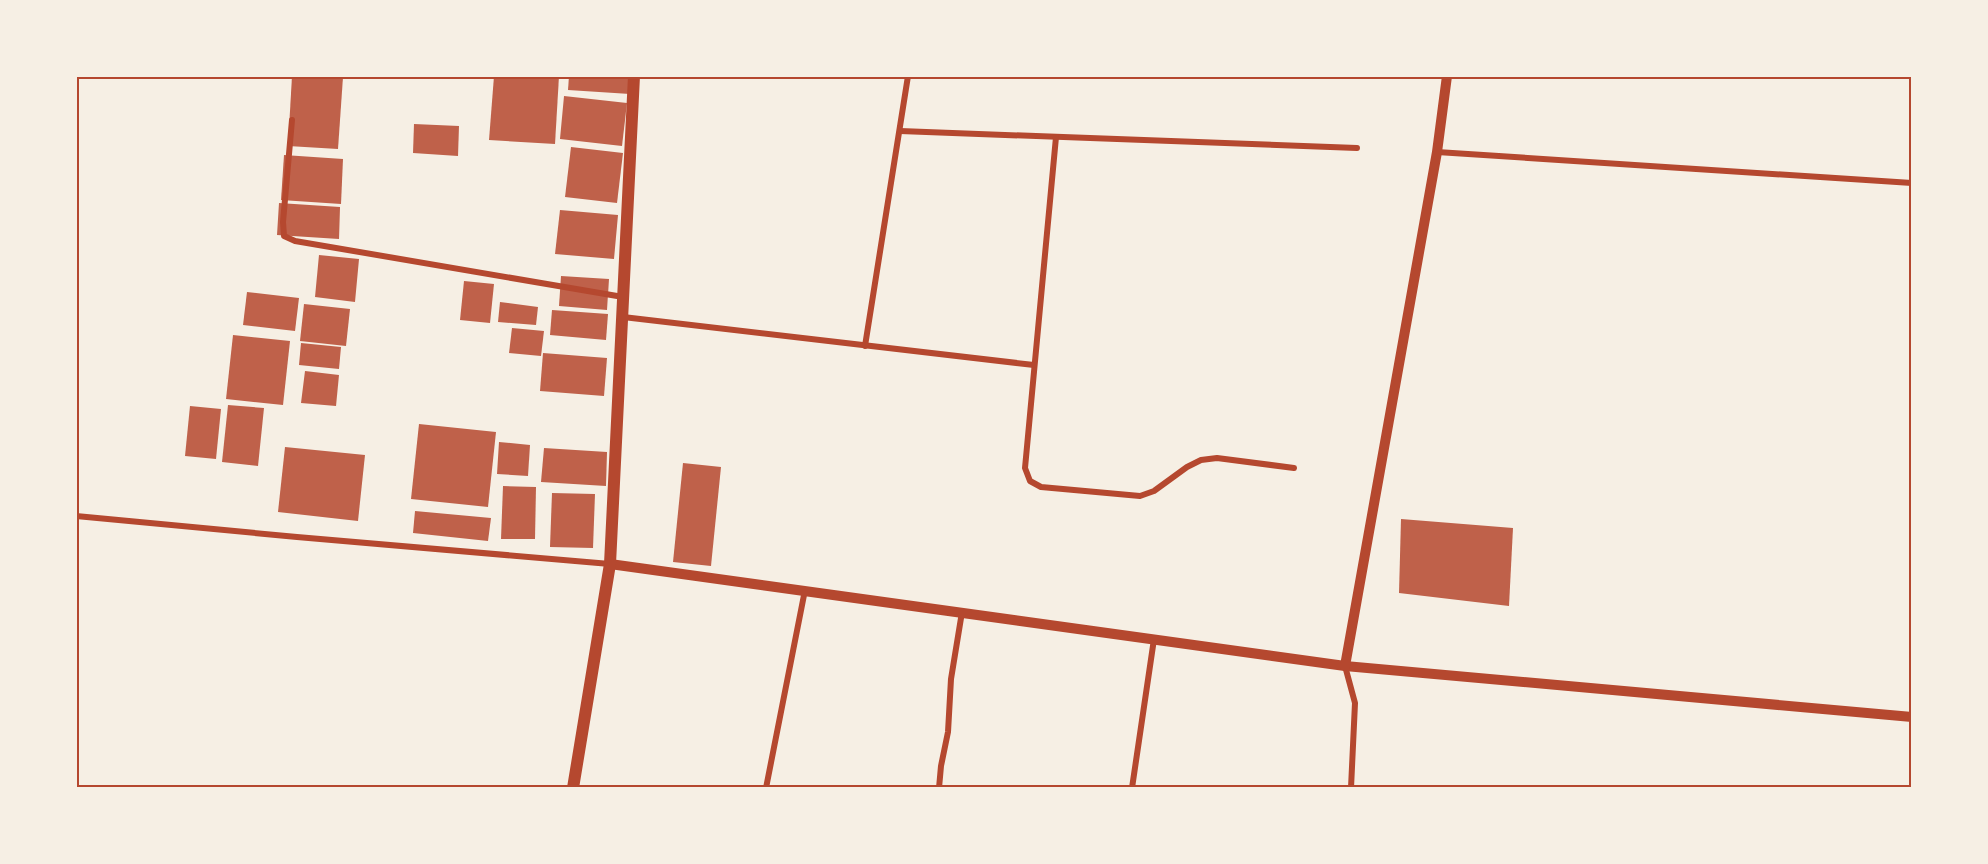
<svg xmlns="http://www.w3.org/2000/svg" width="1988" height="864" font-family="'Nunito Sans',sans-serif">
  <rect width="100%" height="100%" fill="#f6efe4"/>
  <g fill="#bf614a">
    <polygon points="292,76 343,77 338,149 288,146"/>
    <polygon points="494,76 559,76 555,144 489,140"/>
    <polygon points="569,76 631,76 630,94 568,90"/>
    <polygon points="564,96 627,103 622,146 560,139"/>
    <polygon points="414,124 459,126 458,156 413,153"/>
    <polygon points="571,147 623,153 617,203 565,197"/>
    <polygon points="284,155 343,159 341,204 281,200"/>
    <polygon points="279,203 340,207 339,239 277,235"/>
    <polygon points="560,210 618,215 614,259 555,254"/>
    <polygon points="319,255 359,259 355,302 315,297"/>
    <polygon points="561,276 609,279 607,310 559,306"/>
    <polygon points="464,281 494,284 490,323 460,320"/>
    <polygon points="247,292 299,298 295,331 243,325"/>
    <polygon points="500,302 538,307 536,325 498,322"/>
    <polygon points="304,304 350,309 346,346 300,341"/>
    <polygon points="552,310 608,314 606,340 550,335"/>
    <polygon points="512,328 544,331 541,356 509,353"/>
    <polygon points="233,335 290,341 283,405 226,399"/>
    <polygon points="301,343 341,347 339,369 299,365"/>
    <polygon points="543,353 607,358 604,396 540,391"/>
    <polygon points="305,371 339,375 336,406 301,403"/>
    <polygon points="228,405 264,408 258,466 222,462"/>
    <polygon points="190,406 221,409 216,459 185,456"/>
    <polygon points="419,424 496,432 488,507 411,499"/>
    <polygon points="499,442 530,445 528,476 497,474"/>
    <polygon points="285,447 365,455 358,521 278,512"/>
    <polygon points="544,448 607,452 606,486 541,482"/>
    <polygon points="683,463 721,467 711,566 673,562"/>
    <polygon points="503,486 536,487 535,539 501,539"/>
    <polygon points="552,493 595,494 593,548 550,547"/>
    <polygon points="415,511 491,518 488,541 413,533"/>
    <polygon points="1401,519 1513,528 1509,606 1399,593"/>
  </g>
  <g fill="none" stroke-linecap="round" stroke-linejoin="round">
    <g stroke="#b5482f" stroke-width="6">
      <polyline points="292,120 283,222 284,236 295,241 623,297"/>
      <polyline points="900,131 1357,148"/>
      <polyline points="1056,137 1025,468 1030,481 1041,487 1140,496 1154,491 1187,467 1201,460 1217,458 1294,468"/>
      <polyline points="1437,152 1912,183"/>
      <polyline points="623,317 1034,365"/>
      <polyline points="865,346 908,76"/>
      <polyline points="76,516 297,537 610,564"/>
      <polyline points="1345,666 1355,703 1351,788"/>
      <polyline points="766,788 805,590"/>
      <polyline points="939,788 941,766 948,732 951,679 962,612"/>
      <polyline points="1132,788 1154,639"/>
    </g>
    <g stroke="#b5482f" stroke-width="10">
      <polyline points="610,564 1345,666 1912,717"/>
      <polyline points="1345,666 1437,152 1447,76"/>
    </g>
    <polyline stroke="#b5482f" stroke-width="12" points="573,788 610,564 634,76"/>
  </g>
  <rect width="1988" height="864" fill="none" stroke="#f6efe4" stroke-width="156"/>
  <rect x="78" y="78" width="1832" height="708" fill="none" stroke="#b5482f" stroke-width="2"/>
</svg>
